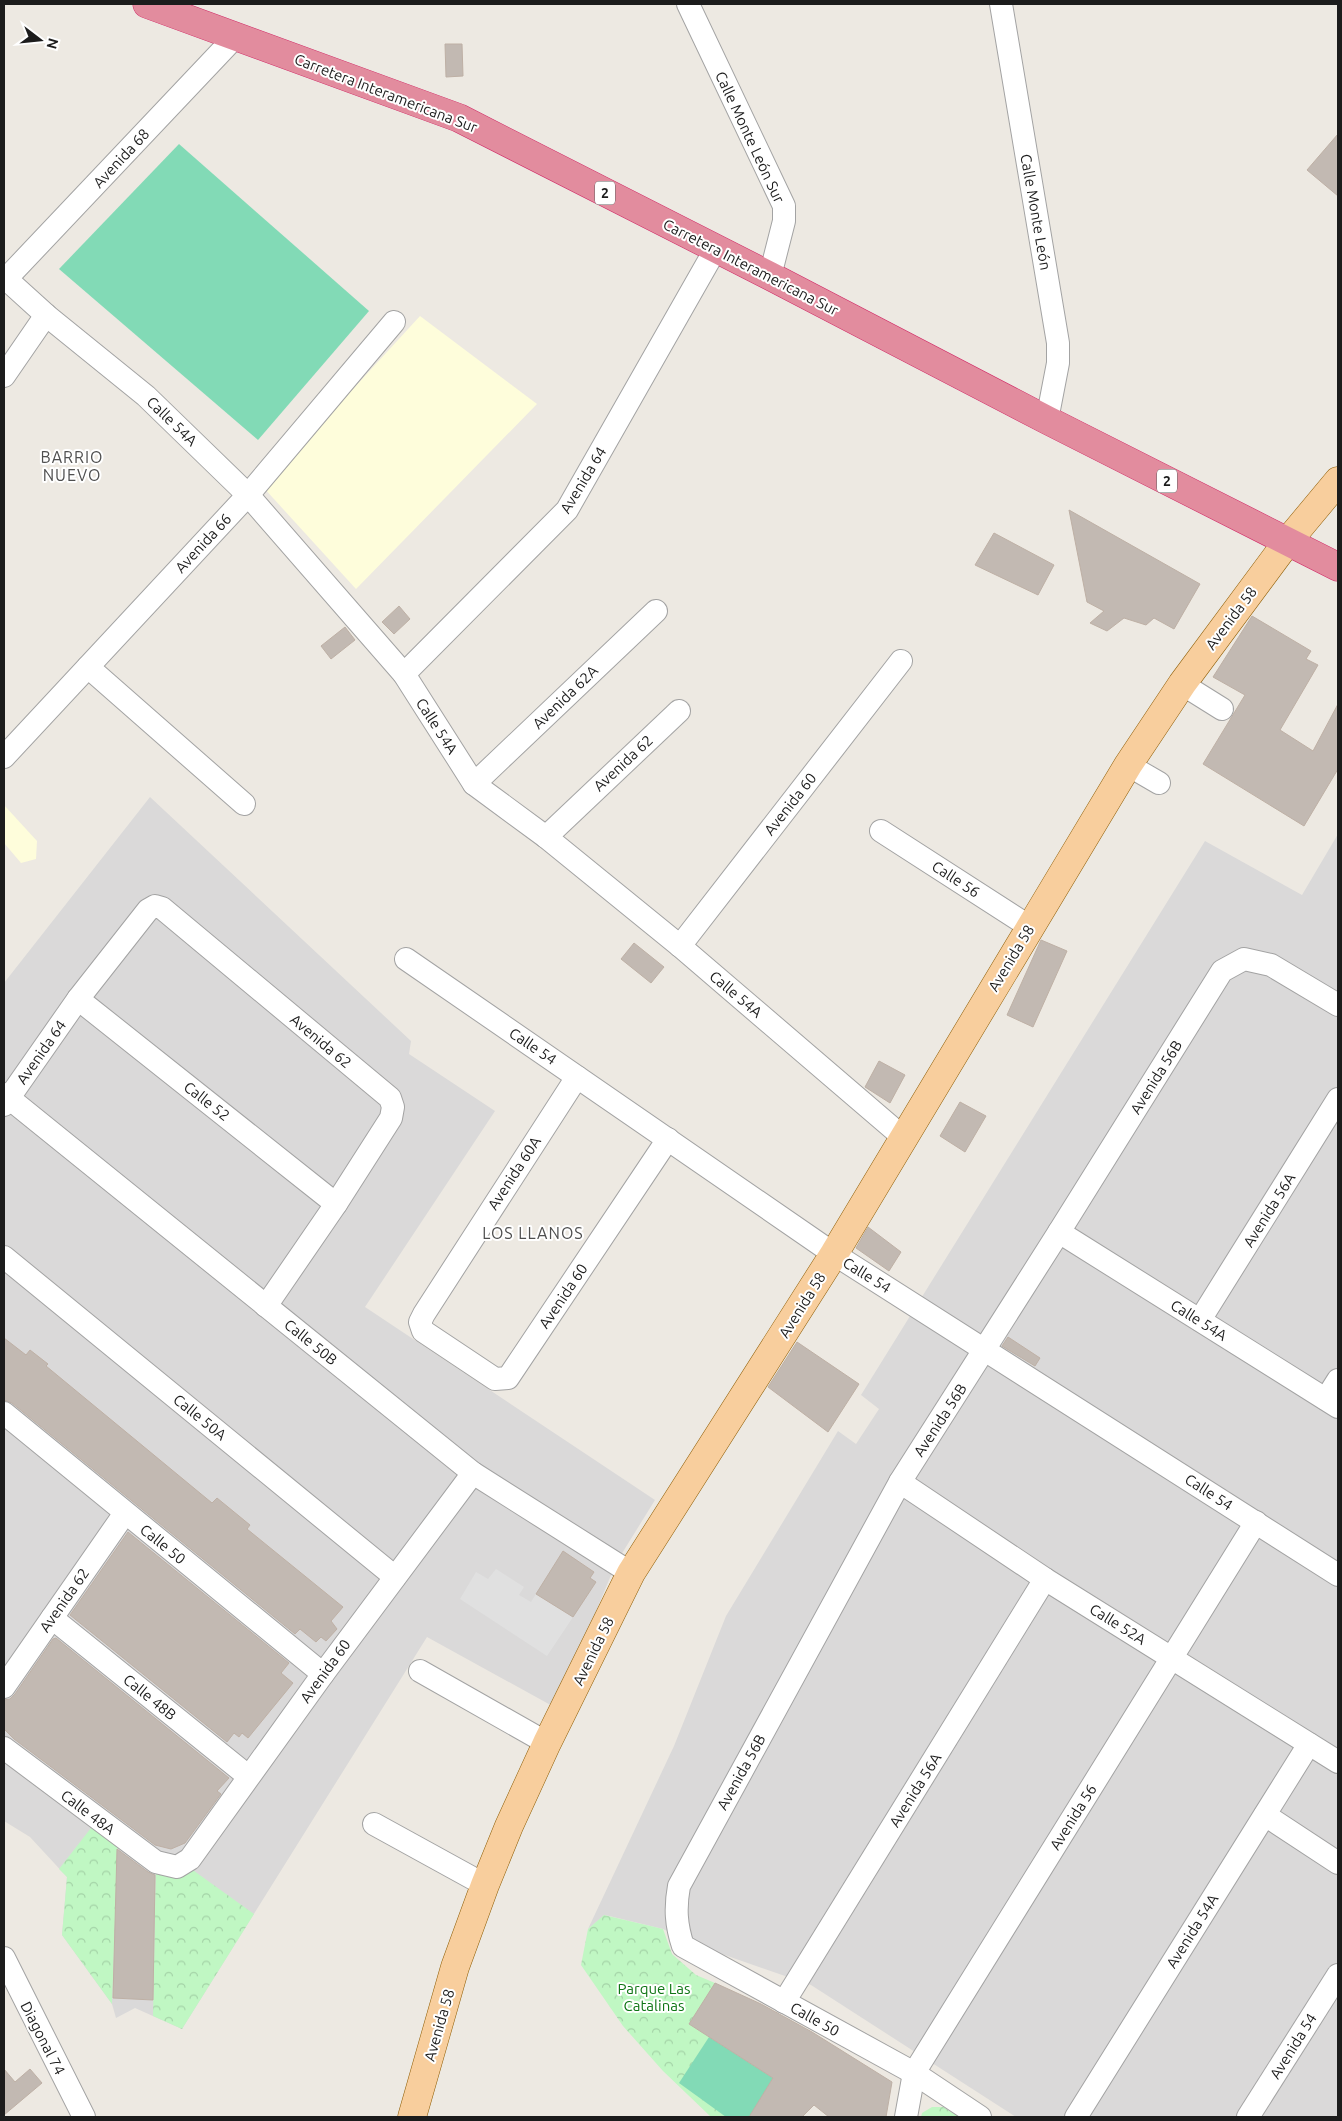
<svg xmlns="http://www.w3.org/2000/svg" width="1342" height="2121" font-family="Ubuntu,sans-serif">
  <defs>
    <pattern id="park-crowns" width="20" height="18" patternUnits="userSpaceOnUse" patternTransform="scale(1.25)"><rect width="20" height="18" fill="#c0f7c3"/><path d="M2 6a3 3 0 1 1 6 0M12 15a3 3 0 1 1 6 0" fill="none" stroke="#a4d3a7"/></pattern>
  </defs>
  <rect width="100%" height="100%" fill="#ede9e2"/>
  <g fill="#dad9d9">
    <polygon points="150,797 411,1041 409,1054 495,1111 365,1307 655,1500 616,1563 556,1708 427,1637 182,2029 135,2008 116,2018 112,2004 62,1935 67,1877 30,1837 4,1821 4,983"/>
    <polygon points="1338,834 1338,2117 1016,2117 811,1985 699,1946 663,1929 605,1915 588,1929 674,1746 726,1616 838,1431 856,1444 879,1409 861,1395 1205,841 1302,895"/>
  </g>
  <g fill="#fefddb">
    <polygon points="420,316 537,404 356,589 263,487"/>
    <polygon points="4,805 37,841 36,859 21,863 4,843"/>
  </g>
  <g fill="url(#park-crowns)">
    <polygon points="98,1819 118,1837 112,2004 62,1935 67,1877 59,1869"/>
    <polygon points="156,1862 183,1863 254,1914 182,2029 153,2016"/>
    <polygon points="604,1915 663,1929 672,1954 696,1975 715,1983 689,2024 773,2078 749,2117 711,2117 663,2071 623,2026 581,1965 588,1929"/>
    <polygon points="932,2107 943,2107 959,2117 921,2117 922,2113"/>
  </g>
  <g fill="#82dab6">
    <polygon points="179,144 369,311 258,440 59,269"/>
    <polygon points="709,2037 773,2078 749,2117 726,2117 679,2083"/>
  </g>
  <polygon fill="#e0e0e0" points="496,1569 524,1587 519,1595 531,1602 536,1594 573,1617 547,1656 460,1599 476,1572 488,1579"/>
  <g fill="#c2b9b2" stroke="#beb0a5">
    <polygon points="445,44 462,44 463,76 446,77"/>
    <polygon points="1338,134 1338,196 1307,170"/>
    <polygon points="1069,510 1200,584 1174,629 1154,618 1146,625 1124,618 1107,631 1090,623 1104,611 1087,602"/>
    <polygon points="994,533 1054,565 1038,595 975,565"/>
    <polygon points="399,606 410,619 394,634 382,622"/>
    <polygon points="1252,616 1311,651 1306,659 1318,665 1280,730 1313,751 1338,704 1338,769 1304,826 1203,764 1245,695 1213,677"/>
    <polygon points="345,627 355,640 331,659 321,646"/>
    <polygon points="1041,940 1067,951 1033,1027 1007,1015"/>
    <polygon points="634,943 664,967 651,983 621,959"/>
    <polygon points="879,1061 905,1075 890,1103 865,1087"/>
    <polygon points="960,1102 986,1116 965,1152 940,1136"/>
    <polygon points="868,1227 901,1252 889,1271 856,1248"/>
    <polygon points="1008,1337 1040,1358 1035,1366 1002,1346"/>
    <polygon points="4,1338 26,1355 30,1350 48,1364 46,1366 212,1503 217,1498 250,1525 247,1529 343,1607 331,1621 337,1629 326,1641 321,1637 316,1642 300,1629 295,1634 12,1403 4,1400"/>
    <polygon points="797,1342 859,1384 828,1432 768,1387"/>
    <polygon points="128,1532 289,1663 281,1673 293,1683 248,1738 242,1733 239,1737 234,1733 227,1742 70,1615"/>
    <polygon points="563,1551 594,1572 590,1578 596,1582 573,1617 536,1594"/>
    <polygon points="56,1638 229,1778 217,1791 221,1794 185,1843 171,1849 155,1845 14,1739 4,1729 4,1700 10,1699 15,1694 53,1639"/>
    <polygon points="117,1849 148,1872 155,1875 153,2000 113,1998"/>
    <polygon points="715,1983 761,2004 812,2032 892,2082 886,2117 829,2117 814,2105 802,2117 749,2117 773,2078 689,2024"/>
    <polygon points="4,2069 15,2082 30,2069 42,2083 4,2115"/>
  </g>
  <g fill="none" stroke-linecap="round" stroke-linejoin="round">
    <g stroke="#a3a3a3" stroke-width="24">
      <g id="minor">
        <polyline points="688,4 784,206 784,221 770,276"/>
        <polyline points="1001,4 1058,343 1058,363 1047,420"/>
        <polyline points="4,277 46,315 146,396 248,495 404,674 474,784 546,837 680,946 904,1138"/>
        <polyline points="6,279 236,36"/>
        <polyline points="4,376 46,315"/>
        <polyline points="88,667 244,804"/>
        <polyline points="404,674 567,510 715,250"/>
        <polyline points="1182,684 1222,709"/>
        <polyline points="4,757 248,495 394,322"/>
        <polyline points="1128,765 1159,783"/>
        <polyline points="474,784 656,611"/>
        <polyline points="881,831 1030,927"/>
        <polyline points="546,837 679,711"/>
        <polyline points="680,946 901,661"/>
        <polyline points="406,959 834,1254 1338,1575"/>
        <polyline points="78,999 336,1204"/>
        <polyline points="577,1077 424,1314 420,1322 423,1331 495,1379 508,1378 668,1139"/>
        <polyline points="4,1094 473,1473 631,1573"/>
        <polyline points="4,1105 78,999 148,910 155,906 162,908 390,1098 393,1107 391,1118 336,1204 266,1306"/>
        <polyline points="1059,1232 1338,1407"/>
        <polyline points="4,1257 395,1577"/>
        <polyline points="1200,1320 1338,1099"/>
        <polyline points="1326,1399 1338,1380"/>
        <polyline points="4,1413 323,1674"/>
        <polyline points="900,1482 1045,1579 1338,1762"/>
        <polyline points="52,1618 248,1776"/>
        <polyline points="420,1671 547,1743"/>
        <polyline points="4,1687 125,1513"/>
        <polyline points="4,1748 156,1862 177,1867 190,1859 323,1674 473,1473"/>
        <polyline points="1265,1815 1338,1863"/>
        <polyline points="374,1824 485,1885"/>
        <polyline points="4,1958 84,2117"/>
        <polyline points="784,2002 1045,1579"/>
        <polyline points="906,2117 914,2073 1256,1522"/>
        <path d="M 980,2117 L 914,2073 L 683,1946 C 676,1925 675,1908 679,1886 L 900,1482 L 1059,1232 L 1222,971 L 1244,959 L 1271,965 L 1338,1005"/>
        <polyline points="1076,2117 1309,1744"/>
        <polyline points="1248,2117 1338,1975"/>
      </g>
    </g>
    <g stroke="#8f5e06" stroke-width="29">
      <polyline id="major" points="412,2117 455,1967 485,1885 509,1826 547,1743 631,1573 834,1254 1128,765 1182,684 1288,541 1338,481"/>
    </g>
    <g stroke="#d02a67" stroke-width="29">
      <polyline id="highway" points="147,4 459,118 770,276 1047,420 1338,567"/>
    </g>
    <use href="#minor" stroke="#fff" stroke-width="22"/>
    <use href="#major" stroke="#f8ce9d" stroke-width="28"/>
    <use href="#highway" stroke="#e28c9e" stroke-width="28"/>
  </g>
  <g text-anchor="middle" dominant-baseline="central" stroke-width="4" stroke-linejoin="round" paint-order="stroke">
    <g fill="#fff" stroke="#606060" stroke-width="1">
      <rect x="595" y="181.5" width="20" height="23" rx="4"/>
      <rect x="1157" y="469.5" width="20" height="23" rx="4"/>
    </g>
    <g font-size="14" font-weight="bold" fill="#1c1c1c">
      <text x="605" y="193">2</text>
      <text x="1167" y="481">2</text>
    </g>
    <g font-size="15" fill="#1c1c1c" stroke="#fff">
      <text transform="translate(386 93) rotate(21)">Carretera Interamericana Sur</text>
      <text transform="translate(750 137) rotate(65)">Calle Monte León Sur</text>
      <text transform="translate(121 158) rotate(-47)">Avenida 68</text>
      <text transform="translate(1036 212) rotate(80)">Calle Monte León</text>
      <text transform="translate(751 267) rotate(27)">Carretera Interamericana Sur</text>
      <text transform="translate(172 421) rotate(44)">Calle 54A</text>
      <text transform="translate(583 480) rotate(-59)">Avenida 64</text>
      <text transform="translate(203 543) rotate(-47)">Avenida 66</text>
      <text transform="translate(1231 618) rotate(-53)">Avenida 58</text>
      <text transform="translate(565 697) rotate(-44)">Avenida 62A</text>
      <text transform="translate(437 726) rotate(57)">Calle 54A</text>
      <text transform="translate(623 763) rotate(-43)">Avenida 62</text>
      <text transform="translate(790 804) rotate(-52)">Avenida 60</text>
      <text transform="translate(956 879) rotate(33)">Calle 56</text>
      <text transform="translate(1011 958) rotate(-59)">Avenida 58</text>
      <text transform="translate(736 994) rotate(40)">Calle 54A</text>
      <text transform="translate(321 1041) rotate(40)">Avenida 62</text>
      <text transform="translate(533 1046) rotate(34)">Calle 54</text>
      <text transform="translate(41 1052) rotate(-55)">Avenida 64</text>
      <text transform="translate(1156 1077) rotate(-58)">Avenida 56B</text>
      <text transform="translate(207 1101) rotate(38)">Calle 52</text>
      <text transform="translate(514 1173) rotate(-57)">Avenida 60A</text>
      <text transform="translate(1269 1210) rotate(-58)">Avenida 56A</text>
      <text transform="translate(867 1275) rotate(32)">Calle 54</text>
      <text transform="translate(563 1296) rotate(-56)">Avenida 60</text>
      <text transform="translate(802 1305) rotate(-58)">Avenida 58</text>
      <text transform="translate(1199 1320) rotate(32)">Calle 54A</text>
      <text transform="translate(311 1342) rotate(39)">Calle 50B</text>
      <text transform="translate(200 1417) rotate(39)">Calle 50A</text>
      <text transform="translate(940 1420) rotate(-57)">Avenida 56B</text>
      <text transform="translate(1209 1492) rotate(33)">Calle 54</text>
      <text transform="translate(163 1544) rotate(39)">Calle 50</text>
      <text transform="translate(64 1600) rotate(-55)">Avenida 62</text>
      <text transform="translate(1118 1624) rotate(32)">Calle 52A</text>
      <text transform="translate(593 1651) rotate(-64)">Avenida 58</text>
      <text transform="translate(325 1671) rotate(-54)">Avenida 60</text>
      <text transform="translate(150 1697) rotate(39)">Calle 48B</text>
      <text transform="translate(741 1772) rotate(-61)">Avenida 56B</text>
      <text transform="translate(915 1790) rotate(-58)">Avenida 56A</text>
      <text transform="translate(88 1812) rotate(37)">Calle 48A</text>
      <text transform="translate(1073 1817) rotate(-58)">Avenida 56</text>
      <text transform="translate(1192 1931) rotate(-58)">Avenida 54A</text>
      <text transform="translate(815 2019) rotate(29)">Calle 50</text>
      <text transform="translate(439 2025) rotate(-74)">Avenida 58</text>
      <text transform="translate(43 2038) rotate(63)">Diagonal 74</text>
      <text transform="translate(1293 2046) rotate(-58)">Avenida 54</text>
    </g>
    <g font-size="15" fill="#0f7515" stroke="#fff">
      <text x="654" y="1988">Parque Las<tspan x="654" dy="17">Catalinas</tspan></text>
    </g>
    <g font-size="16" letter-spacing="1" fill="#4f4f4f" stroke="#fff">
      <text x="72" y="457">BARRIO<tspan x="72" dy="18">NUEVO</tspan></text>
      <text x="533" y="1233">LOS LLANOS</text>
    </g>
  </g>
  <rect width="1342" height="2121" fill="none" stroke="#1c1c1c" stroke-width="10"/>
  <g transform="translate(40 40) rotate(106)" stroke="#ffffff" stroke-width="4" paint-order="stroke">
  <path d="M0-4L9 19L0 12L-9 19Z" fill="#1c1c1c"/>
  <text y="-8" font-size="14" font-weight="bold" text-anchor="middle" fill="#1c1c1c">N</text>
  </g>
</svg>
